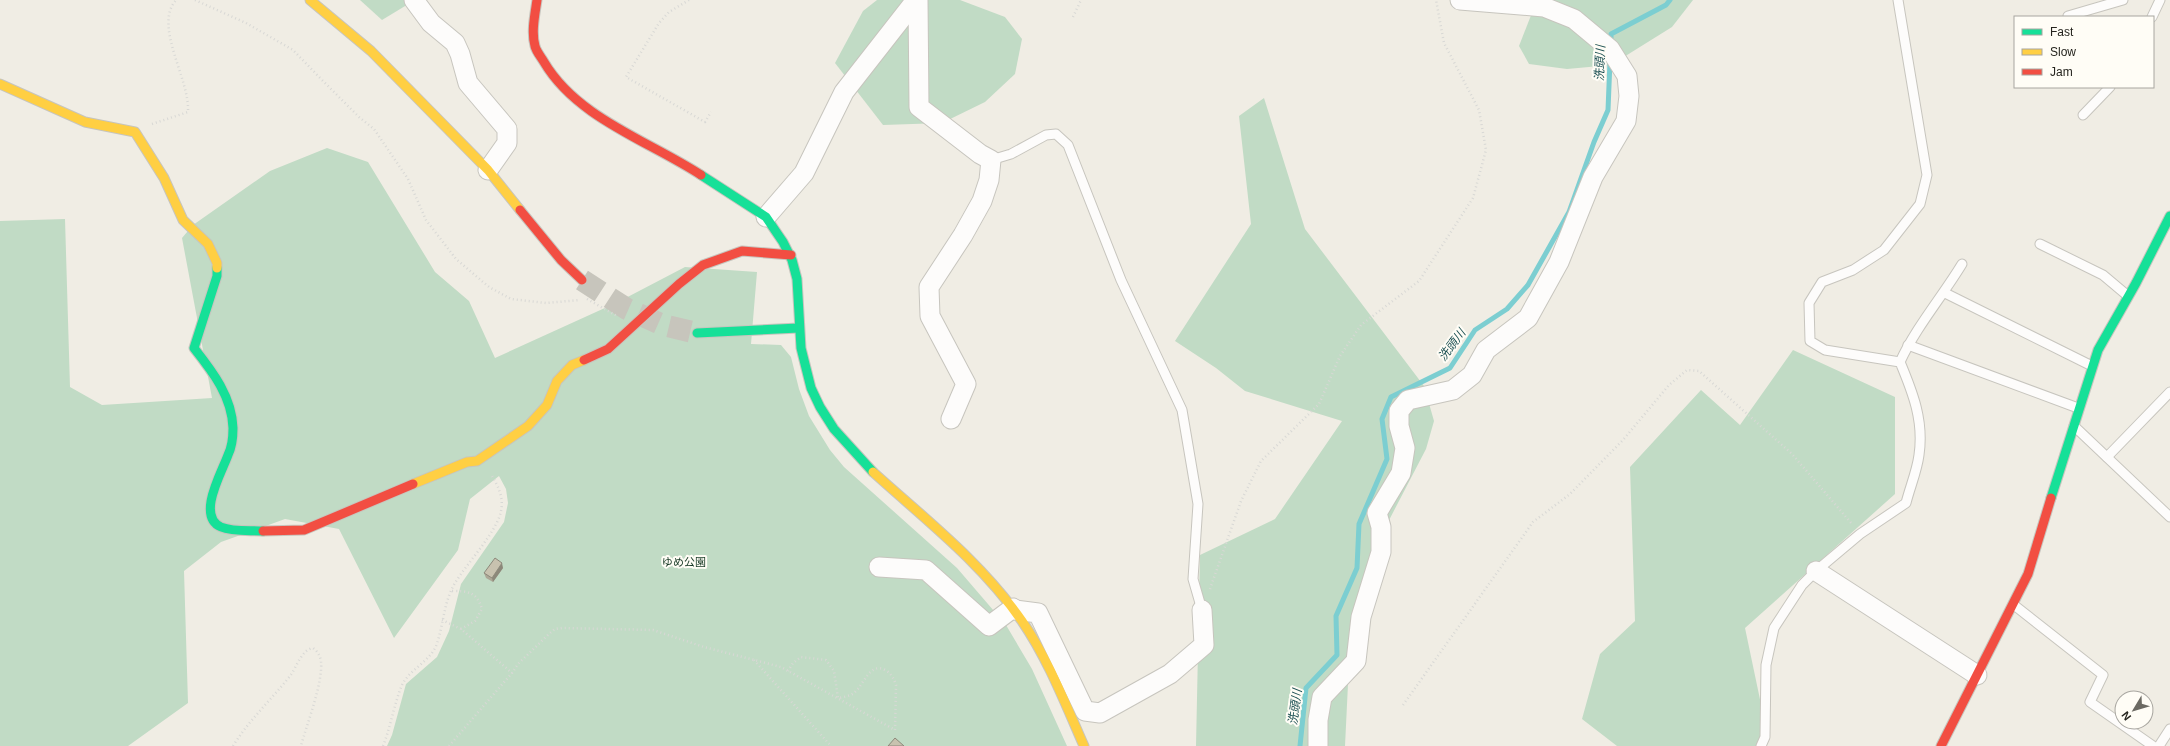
<svg xmlns="http://www.w3.org/2000/svg" width="2170" height="746" font-family="Helvetica,'Noto Sans JP',sans-serif">
  <rect width="100%" height="100%" fill="#f0ede4"/>
  <g fill="#c1dbc5">
    <polygon points="360,0 415,0 382,20"/>
    <polygon points="877,0 960,0 1005,17 1022,39 1015,74 985,102 942,123 883,125 835,63 863,11"/>
    <polygon points="1537,0 1693,0 1672,27 1611,65 1567,69 1529,64 1519,46"/>
    <polygon points="1264,98 1305,229 1424,386 1434,421 1426,449 1373,551 1356,612 1348,684 1345,746 1196,746 1200,555 1275,519 1342,421 1245,391 1216,368 1175,341 1251,224 1239,116"/>
    <polygon points="327,148 368,162 435,272 469,301 495,358 618,302 685,267 757,272 751,344 781,345 791,357 799,389 809,416 830,450 844,467 957,568 1006,625 1032,669 1067,746 387,746 392,735 406,684 437,657 449,631 461,584 504,522 508,503 506,489 499,476 470,499 458,550 394,638 339,529 285,519 221,542 184,571 188,703 128,746 0,746 0,221 65,219 70,387 102,405 212,398 182,238 193,225 270,171"/>
    <polygon points="1793,350 1895,397 1895,494 1745,628 1766,728 1756,746 1617,746 1582,719 1600,654 1635,621 1630,467 1701,390 1740,425"/>
  </g>
  <g fill="none" stroke-linecap="round" stroke-linejoin="round">
    <g stroke="#7cced1" stroke-width="5">
      <polyline points="1611,43 1611,34 1666,5 1670,0"/>
      <polyline points="1300,746 1306,688 1337,655 1336,616 1357,568 1359,524 1387,459 1382,419 1391,397 1450,368 1475,330 1507,309 1528,285 1569,212 1594,142 1608,110 1610,61"/>
    </g>
    <polyline stroke="#c7c5bc" stroke-width="22" stroke-dasharray="22 11" stroke-linecap="butt" points="582,280 627,309 663,325 697,333"/>
    <g stroke="#c7c5be" stroke-width="11">
      <g id="lane">
        <polyline points="2068,16 2123,0"/>
        <polyline points="2152,17 2160,0"/>
        <polyline points="2083,115 2110,87"/>
        <polyline points="991,160 1011,154 1046,135 1056,134 1068,145 1121,280 1182,410 1198,504 1193,579 1202,610"/>
        <polyline points="2040,244 2103,275 2128,296"/>
        <polyline points="1945,293 2092,366"/>
        <polyline points="1908,345 2078,408"/>
        <path d="M 1900,362 C 1916,327 1942,297 1962,264"/>
        <polyline points="2074,426 2170,517"/>
        <polyline points="2107,457 2170,392"/>
        <polyline points="2014,605 2103,675 2090,702 2153,746"/>
        <path d="M 1761,746 L 1765,737 L 1766,665 L 1774,628 L 1802,585 L 1816,571 L 1860,534 L 1906,503 C 1910,487 1917,471 1919,455 C 1924,421 1913,393 1900,362 L 1825,350 L 1810,341 L 1809,303 L 1822,282 L 1853,270 L 1884,250 L 1920,204 L 1927,175 L 1898,0"/>
        <polyline points="2159,746 2170,729"/>
      </g>
    </g>
    <g stroke="#c7c5be" stroke-width="21">
      <g id="street">
        <polyline points="414,0 431,23 455,43 460,54 468,83 507,129 507,143 488,170"/>
        <polyline points="918,0 919,107 980,154 991,160 989,180 982,201 963,235 929,287 930,316 966,384 951,419"/>
        <polyline points="766,217 804,173 844,92 916,0"/>
        <polyline points="879,567 926,570 989,626 1013,608"/>
        <polyline points="1816,571 1977,675"/>
        <polyline points="1015,610 1038,613 1085,711 1100,713 1170,674 1204,645 1202,610"/>
        <polyline points="1318,746 1318,720 1322,697 1356,661 1361,617 1381,552 1381,527 1377,513 1401,473 1405,448 1399,426 1399,411 1408,400 1453,390 1472,375 1486,350 1528,318 1559,262 1593,177 1626,121 1629,96 1627,76 1610,49 1574,19 1544,7 1460,0"/>
      </g>
    </g>
    <g stroke="#c7c5be" stroke-width="11">
      <g id="fast">
        <polyline points="701,175 766,217 783,242 792,260 797,279 801,348 811,388 820,407 834,429 873,472"/>
        <path d="M 217,268 L 217,276 L 194,348 C 213,372 232,397 233,428 C 233,437 232,447 228,455 C 222,472 196,516 221,527 C 233,532 250,530 263,531"/>
        <polyline points="697,333 799,328"/>
        <polyline points="2051,498 2098,350 2136,283 2170,216"/>
      </g>
    </g>
    <g stroke="#c7c5be" stroke-width="11">
      <g id="slow">
        <polyline points="310,0 371,51 488,170 520,210"/>
        <polyline points="0,84 85,122 135,132 164,178 183,220 208,244 217,263 217,268"/>
        <path d="M 873,472 C 926,520 981,562 1022,621 C 1048,659 1065,703 1084,746"/>
        <polyline points="413,484 467,462 477,461 528,426 547,405 557,381 572,365 584,360"/>
      </g>
    </g>
    <g stroke="#c7c5be" stroke-width="11">
      <g id="jam">
        <path d="M 537,0 C 535,14 531,32 535,46 C 536,51 541,57 544,62 C 577,118 649,141 701,175"/>
        <polyline points="520,210 561,260 582,280"/>
        <polyline points="584,360 608,349 679,284 703,265 742,251 791,255"/>
        <polyline points="263,531 304,530 413,484"/>
        <polyline points="1941,746 2028,574 2051,498"/>
      </g>
    </g>
    <g stroke="#d8d8d5" stroke-width="2.5" stroke-dasharray="1 3" stroke-linecap="butt">
      <polyline points="195,0 246,23 293,50 322,80 359,117 374,129 408,179 426,220 456,259 489,287 511,299 546,303 580,300"/>
      <polyline points="689,0 669,12 659,23 626,77 705,122 711,112"/>
      <polyline points="1073,17 1081,0"/>
      <path d="M 152,124 L 188,112 C 190,79 153,26 176,0"/>
      <polyline points="587,299 617,316"/>
      <polyline points="1210,589 1241,501 1261,461 1319,404 1340,356 1361,325 1419,281 1473,198 1486,150 1479,110 1444,43 1436,0"/>
      <path d="M 452,591 C 468,591 477,592 482,609 L 475,621 L 461,629"/>
      <polyline points="442,620 461,629 512,673"/>
      <polyline points="754,660 831,746"/>
      <polyline points="1403,705 1533,522 1570,494 1623,440 1669,385 1687,370 1699,371 1792,454 1852,524"/>
      <path d="M 233,746 C 249,720 271,700 290,676 C 297,667 301,650 313,648 C 317,651 320,655 321,661 C 323,684 307,723 301,746"/>
      <path d="M 383,746 C 391,726 394,704 402,685 C 409,670 429,662 436,646 C 444,625 443,603 455,583 C 467,563 497,532 501,511 C 504,497 498,486 491,474"/>
      <path d="M 449,746 L 512,673 L 518,664 L 550,633 L 555,629 L 562,628 L 653,630 L 704,647 L 781,667 L 895,730 L 896,685 C 894,679 891,673 885,670 C 870,662 864,684 855,692 C 851,696 844,697 838,698 L 834,671 L 826,660 L 801,657 L 793,663 L 788,671"/>
    </g>
    <use href="#lane" stroke="#fdfcfb" stroke-width="9"/>
    <use href="#street" stroke="#fdfcfb" stroke-width="19"/>
    <use href="#fast" stroke="#16e098" stroke-width="9"/>
    <use href="#slow" stroke="#ffcf43" stroke-width="9"/>
    <use href="#jam" stroke="#f24e42" stroke-width="9"/>
  </g>
  <polygon fill="#aca796" points="503,568 493,582 486,578 484,573"/>
  <polygon fill="#8c887a" points="502,563 503,568 493,582 492,578"/>
  <g fill="#c8c2af" stroke="#8c887a">
    <polygon points="495,558 502,563 492,578 484,573"/>
    <polygon points="895,738 904,746 888,746"/>
  </g>
  <g text-anchor="middle" dominant-baseline="central" stroke-width="4" stroke-linejoin="round" paint-order="stroke">
    <g font-size="11" fill="#163824" stroke="#fffdf6">
      <text x="684" y="562">ゆめ公園</text>
    </g>
    <g font-size="12" font-style="italic" fill="#1b4f52" stroke="#fffdf6">
      <text transform="translate(1600 63) rotate(-88)">洗頭川</text>
      <text transform="translate(1452 345) rotate(-53)">洗頭川</text>
      <text transform="translate(1295 707) rotate(-82)">洗頭川</text>
    </g>
  </g>
  <rect x="2014" y="16" width="140" height="72" fill="#fffdf6" stroke="#a8a6a0"/>
  <rect x="2022" y="29" width="20" height="6" fill="#16e098" stroke="#a8a6a0"/>
  <text x="2050" y="36" font-size="12" fill="#25241e">Fast</text>
  <rect x="2022" y="49" width="20" height="6" fill="#ffcf43" stroke="#a8a6a0"/>
  <text x="2050" y="56" font-size="12" fill="#25241e">Slow</text>
  <rect x="2022" y="69" width="20" height="6" fill="#f24e42" stroke="#a8a6a0"/>
  <text x="2050" y="76" font-size="12" fill="#25241e">Jam</text>
  <g transform="translate(2134 710) rotate(232)"><circle r="19" fill="#fffdf6" stroke="#a8a6a0"/>
  <path d="M0-3L7 15L0 10L-7 15Z" fill="#6c6a63"/>
  <text y="-6" font-size="11" font-weight="bold" text-anchor="middle" fill="#25241e">N</text>
  </g>
</svg>
